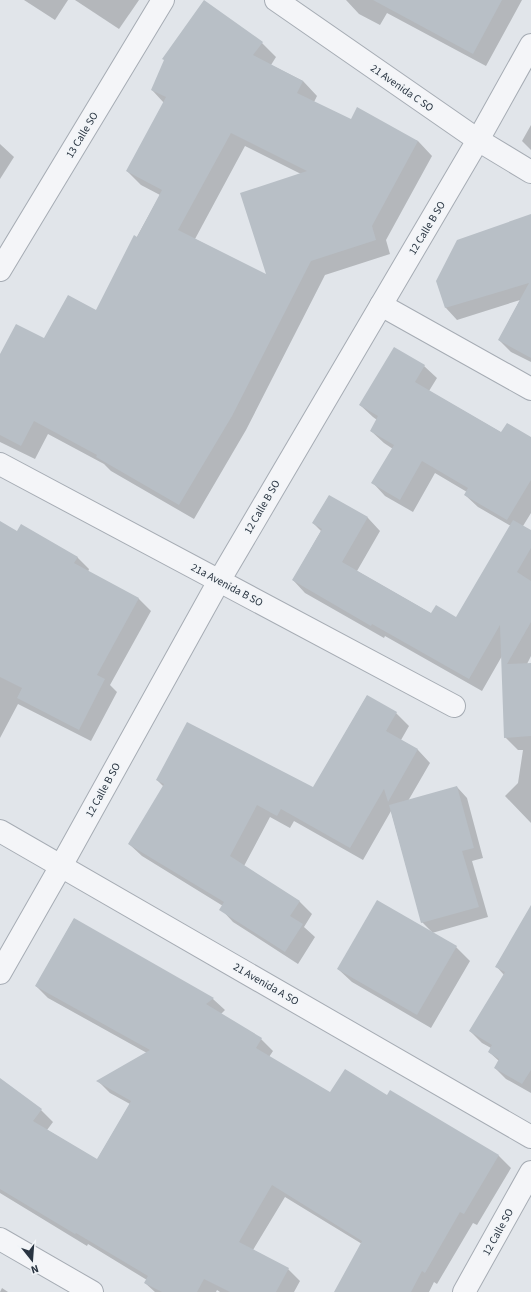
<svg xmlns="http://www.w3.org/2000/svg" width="531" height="1292" font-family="'Source Sans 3',sans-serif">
  <rect width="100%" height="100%" fill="#e1e5ea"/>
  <g fill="#0003" fill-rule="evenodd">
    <polygon points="24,0 68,0 55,20"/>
    <polygon points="75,0 139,0 119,29"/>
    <polygon points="346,0 522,0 486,66 387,13 380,25 359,14"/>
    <path d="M 205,2 L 262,43 L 276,57 L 271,65 L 303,81 L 317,96 L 314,102 L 351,120 L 418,141 L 432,156 L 386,240 L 390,254 L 325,275 L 246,430 L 194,519 L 111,471 L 104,464 L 48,434 L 35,459 L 0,442 L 0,357 L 45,340 L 96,311 L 160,195 L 141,185 L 127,171 L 164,103 L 152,90 ZM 245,146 L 301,174 L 268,276 L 195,239 Z"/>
    <polygon points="531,125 531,150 522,141"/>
    <polygon points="0,144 14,157 0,179"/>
    <polygon points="531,222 531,362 511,352 499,340 520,300 457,320 446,308 437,281"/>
    <polygon points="424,366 437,378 429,391 502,433 531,438 531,513 523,526 531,531 531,656 527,664 531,664 531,823 505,796 518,783 523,750 518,750 505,737 502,656 482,691 385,636 384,638 305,593 293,580 321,531 313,523 329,496 368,518 380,531 357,571 432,614 457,619 511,526 478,507 465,495 467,492 435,473 413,512 385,496 373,483 393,449 384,443 371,431 377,420 373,417 360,405"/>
    <polygon points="0,522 17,532 77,557 89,569 88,572 139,599 151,611 110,685 117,692 91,741 18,704 0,738"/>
    <polygon points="367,696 396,713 409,726 401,740 418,750 430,763 408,801 457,787 467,798 483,858 472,861 488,917 432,933 456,947 470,961 431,1028 352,982 338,969 432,932 422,922 391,811 363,860 294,821 290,828 270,817 244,866 300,902 312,914 304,927 315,937 298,964 233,922 221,909 223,906 142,856 129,844 164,787 157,780 313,789"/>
    <polygon points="531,913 531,1093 506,1079 495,1068 499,1061 489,1052 491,1048 482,1043 470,1031 504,975 496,966"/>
    <polygon points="74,919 213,999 225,1010 221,1014 261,1039 273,1051 269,1057 331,1094 387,1096 499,1156 511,1168 477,1225 473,1223 437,1284 434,1282 429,1292 336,1292 362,1244 285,1197 253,1250 288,1269 300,1281 294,1292 220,1292 217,1290 216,1292 155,1292 145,1283 147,1280 88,1244 87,1246 0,1193 0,1097 41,1110 53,1122 47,1130 97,1160 130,1104 110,1093 98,1081 147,1053 48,998 36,986"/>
    <polygon points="2,1288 8,1292 0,1292"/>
  </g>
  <g fill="#b8bfc6" fill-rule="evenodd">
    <path d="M 204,0 L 263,42 L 253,55 L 303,81 L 297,93 L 351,119 L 357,107 L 418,141 L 372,226 L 376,240 L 311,261 L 232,416 L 179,505 L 96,457 L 97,455 L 34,421 L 21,446 L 0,435 L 0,354 L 16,324 L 44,338 L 68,295 L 96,310 L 134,235 L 137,237 L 162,190 L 126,171 L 166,97 L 151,90 L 164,60 L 162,59 ZM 231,133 L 307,171 L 240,193 L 266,274 L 178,230 Z"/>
    <polygon points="373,0 502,0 473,54"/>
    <polygon points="531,214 531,358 498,340 529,283 445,308 436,281 457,240"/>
    <polygon points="394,347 425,365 415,382 501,432 507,423 531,437 531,480 507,520 464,495 468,488 422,461 400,500 371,483 394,445 370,431 378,416 359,405"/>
    <polygon points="329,495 368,517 342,562 431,613 436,605 456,617 513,520 531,530 531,548 517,572 531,581 531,622 507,664 531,663 531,736 504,738 500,625 469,679 372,624 371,626 292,580 322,529 312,523"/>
    <polygon points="0,521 17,531 21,524 78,557 74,563 139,598 97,675 105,679 79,730 17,698 22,688 0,677"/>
    <polygon points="367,695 397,712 386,731 418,749 388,802 384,789 350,848 281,809 277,816 257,805 230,856 300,901 290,916 303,924 285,952 219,910 224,902 128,844 164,784 156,780 187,722 313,787"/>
    <polygon points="457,786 474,848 462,851 479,907 421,923 389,805"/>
    <polygon points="377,900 457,946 417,1015 337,969"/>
    <polygon points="531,905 531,1070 522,1084 494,1068 499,1059 488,1052 492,1045 469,1031 505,972 495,967"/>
    <polygon points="74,918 214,998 206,1004 262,1038 256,1048 330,1092 345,1069 387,1095 390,1090 499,1155 464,1214 460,1212 425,1273 422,1271 411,1292 334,1292 362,1241 272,1185 239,1242 289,1268 276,1292 230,1292 204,1279 197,1292 162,1292 144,1283 148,1276 76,1233 75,1234 0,1189 0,1078 42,1109 33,1121 97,1159 131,1101 96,1081 150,1050 35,986"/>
  </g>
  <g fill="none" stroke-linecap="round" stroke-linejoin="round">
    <g stroke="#a6acb4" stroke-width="24">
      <g id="street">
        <polyline points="276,0 478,140 531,172"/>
        <polyline points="0,270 163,0"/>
        <polyline points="381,305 531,389"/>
        <polyline points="0,464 454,706"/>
        <polyline points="0,831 531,1137"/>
        <polyline points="0,973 61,866 219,581 478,140 531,45"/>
        <polyline points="0,1239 92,1292"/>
        <polyline points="464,1292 531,1172"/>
      </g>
    </g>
    <use href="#street" stroke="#f4f5f8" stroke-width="22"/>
  </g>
  <g text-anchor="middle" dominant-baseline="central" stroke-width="3" stroke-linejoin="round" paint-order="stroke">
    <g font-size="11" fill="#293441" stroke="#f1f4f7">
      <text transform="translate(402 88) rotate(35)">21 Avenida C SO</text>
      <text transform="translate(82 135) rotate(-59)">13 Calle SO</text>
      <text transform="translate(427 228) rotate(-59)">12 Calle B SO</text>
      <text transform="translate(262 507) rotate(-60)">12 Calle B SO</text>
      <text transform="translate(227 585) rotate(28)">21a Avenida B SO</text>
      <text transform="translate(103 790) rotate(-61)">12 Calle B SO</text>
      <text transform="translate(266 984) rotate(30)">21 Avenida A SO</text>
      <text transform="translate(498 1232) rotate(-61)">12 Calle SO</text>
    </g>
  </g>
  <g transform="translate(32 1260) rotate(163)" stroke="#f1f4f7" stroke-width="3" paint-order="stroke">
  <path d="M0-3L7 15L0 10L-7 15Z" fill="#293441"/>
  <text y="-6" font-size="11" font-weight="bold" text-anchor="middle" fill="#293441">N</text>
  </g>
</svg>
